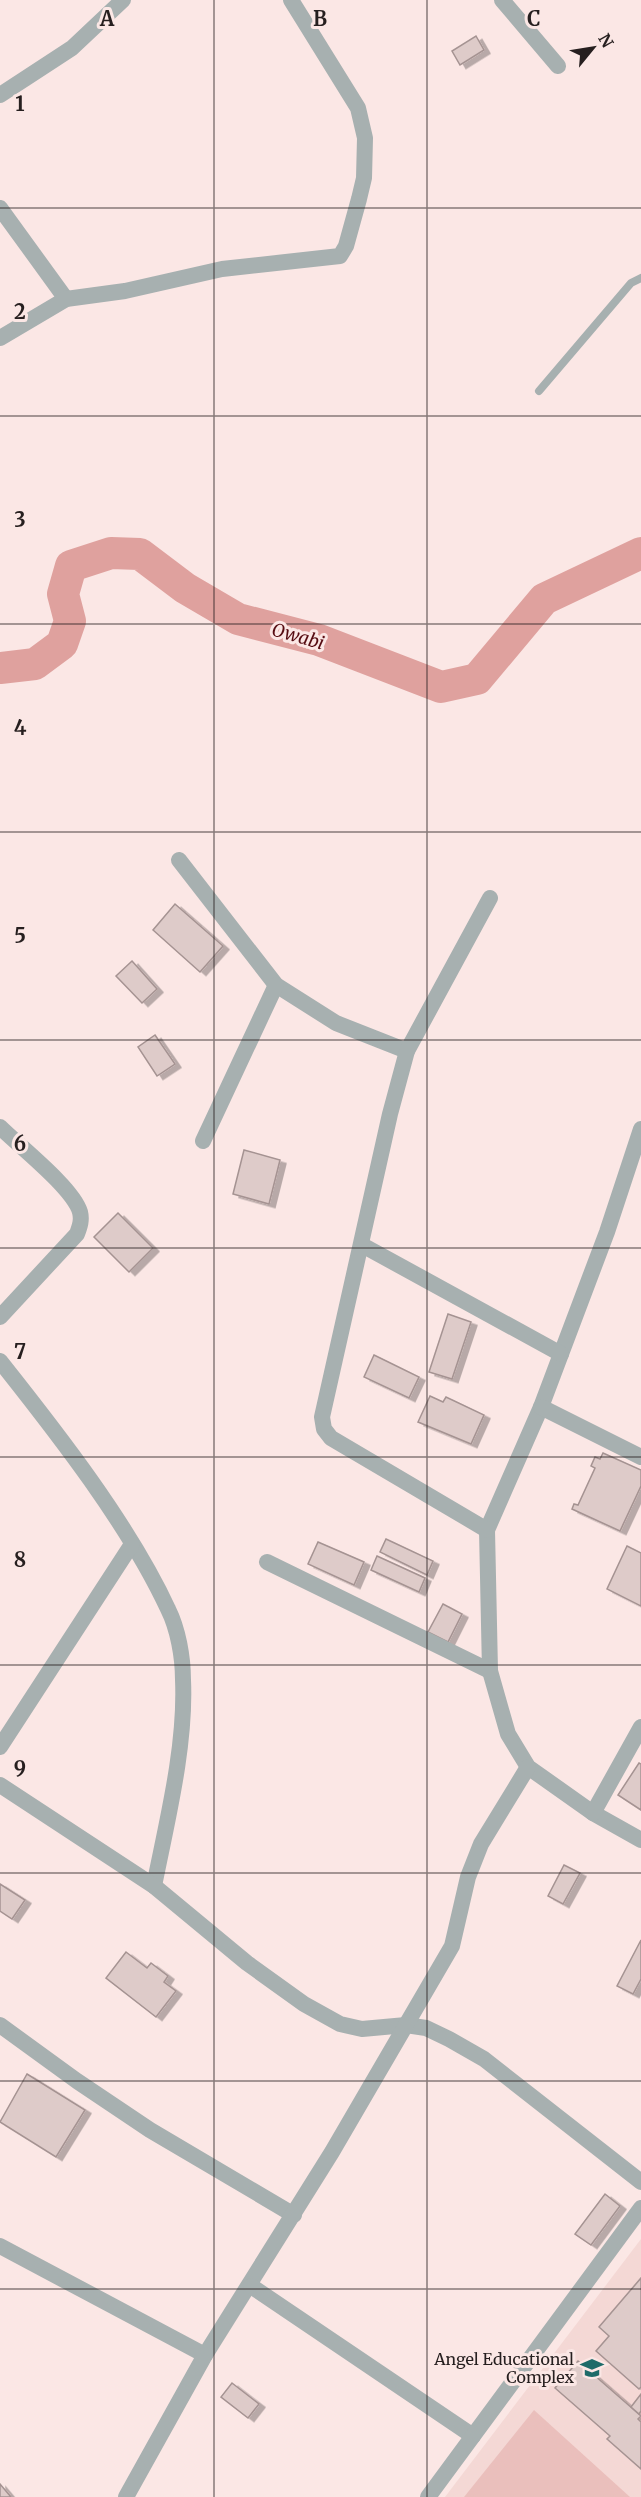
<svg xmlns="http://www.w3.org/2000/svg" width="641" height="2497" font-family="Merriweather,serif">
  <defs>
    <filter id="shadow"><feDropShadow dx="6" dy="3.5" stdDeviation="0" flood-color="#0004"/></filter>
  </defs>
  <rect width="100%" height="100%" fill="#fbe7e5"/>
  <polygon fill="#f4d8d5" points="641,2239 641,2497 445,2497"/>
  <polygon fill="#eabfbc" points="534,2410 630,2497 464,2497"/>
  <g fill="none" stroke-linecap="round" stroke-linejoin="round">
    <polyline stroke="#dfa19e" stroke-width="32" points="0,668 35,664 62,644 70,621 63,594 71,566 111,553 140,554 185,588 238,619 319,640 441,687 477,679 544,599 641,553"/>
  </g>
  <g fill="#decbc9" stroke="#a59392" stroke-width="1.5" filter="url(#shadow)">
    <polygon points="476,36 484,50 460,65 452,51"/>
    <polygon points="175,904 223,946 200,972 153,930"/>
    <polygon points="132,961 157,989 142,1003 116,976"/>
    <polygon points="155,1035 175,1064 157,1076 138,1047"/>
    <polygon points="244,1150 280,1160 269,1204 233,1194"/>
    <polygon points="118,1213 153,1248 129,1272 94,1237"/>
    <polygon points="448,1314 471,1322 452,1379 429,1372"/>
    <polygon points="374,1355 419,1377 409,1398 364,1377"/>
    <polygon points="430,1396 443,1402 446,1397 484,1415 471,1444 418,1422"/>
    <polygon points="603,1453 641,1470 641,1486 620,1531 572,1509 574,1504 578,1505 595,1468 591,1466 595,1457 600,1459"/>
    <polygon points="386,1539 433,1561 427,1575 380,1552"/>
    <polygon points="318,1542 364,1562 354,1585 308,1564"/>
    <polygon points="627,1546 641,1553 641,1606 607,1589"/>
    <polygon points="377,1556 425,1578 419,1592 371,1570"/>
    <polygon points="443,1604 462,1614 448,1642 428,1632"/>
    <polygon points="639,1763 641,1764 641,1810 618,1795"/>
    <polygon points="564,1865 580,1873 563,1904 548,1896"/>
    <polygon points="0,1884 25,1900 12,1919 0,1911"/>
    <polygon points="641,1940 641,1979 633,1994 617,1986"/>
    <polygon points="126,1952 147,1968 151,1963 168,1976 164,1982 176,1991 156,2017 106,1978"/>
    <polygon points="27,2074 85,2110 56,2157 0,2122"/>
    <polygon points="605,2194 620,2206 591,2245 575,2234"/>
    <polygon points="641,2278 641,2387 639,2389 596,2351 609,2336 599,2327"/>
    <polygon points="578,2361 641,2416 638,2419 641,2422 641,2469 607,2439 610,2436 555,2388"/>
    <polygon points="232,2383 259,2404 248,2418 221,2397"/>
    <polygon points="641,2394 641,2411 639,2414 631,2407"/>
    <polygon points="0,2484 11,2497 0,2497"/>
  </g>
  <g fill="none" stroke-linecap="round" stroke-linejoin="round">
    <polyline stroke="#a7b0b0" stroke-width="8" points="539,391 631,283 641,278"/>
    <g stroke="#a7b0b0" stroke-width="16">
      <polyline points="502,0 558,66"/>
      <polyline points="0,95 72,48 123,0"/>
      <polyline points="0,208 66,299"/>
      <polyline points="0,338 66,299 125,291 222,269 340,256 346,246 359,199 364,178 365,138 358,108 291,0"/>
      <polyline points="179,860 276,985 336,1023 407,1051"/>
      <path d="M 0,1127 C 19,1146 73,1188 80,1212 C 82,1220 80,1226 77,1234 L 0,1317"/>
      <polyline points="641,1129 607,1232 541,1407 487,1530 490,1671 508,1734 528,1767 593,1813 641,1840"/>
      <polyline points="203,1141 276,985"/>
      <polyline points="362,1245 561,1354"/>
      <path d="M 0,1361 C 58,1434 129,1525 168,1609 C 178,1629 183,1657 183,1680 C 186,1746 167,1821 154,1886"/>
      <polyline points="541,1407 641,1457"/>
      <polyline points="487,1530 331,1438 324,1429 322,1417 390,1114 407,1051 490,898"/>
      <polyline points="267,1562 490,1671"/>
      <polyline points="0,1747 132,1544"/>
      <polyline points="0,1785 154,1886 247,1963 304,2004 340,2024 362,2029 406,2025 426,2028 449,2039 484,2059 641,2182"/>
      <polyline points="593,1813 641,1727"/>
      <polyline points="0,2025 77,2081 150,2130 294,2215"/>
      <polyline points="0,2246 205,2355 332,2152 452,1946 468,1877 481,1844 528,1767"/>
      <polyline points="251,2286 473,2436"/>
      <polyline points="126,2497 205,2355"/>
      <polyline points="428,2497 641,2208"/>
    </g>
  </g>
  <path fill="none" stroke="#261f1f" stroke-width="1.5" stroke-opacity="0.55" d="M 214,0 L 214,2497M 427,0 L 427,2497M 0,208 L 641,208M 0,416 L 641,416M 0,624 L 641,624M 0,832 L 641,832M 0,1040 L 641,1040M 0,1248 L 641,1248M 0,1457 L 641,1457M 0,1665 L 641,1665M 0,1873 L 641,1873M 0,2081 L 641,2081M 0,2289 L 641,2289"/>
  <defs>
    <g id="school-bare" transform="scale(1.8)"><path d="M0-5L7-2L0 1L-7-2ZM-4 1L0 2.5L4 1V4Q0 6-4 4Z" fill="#1e6b69" stroke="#fbe7e5" stroke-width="2.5" paint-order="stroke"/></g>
  </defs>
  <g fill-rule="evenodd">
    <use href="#school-bare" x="592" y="2368"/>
  </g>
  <g text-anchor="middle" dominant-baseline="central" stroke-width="6" stroke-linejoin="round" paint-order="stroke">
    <g font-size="16" fill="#261f1f" stroke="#fbe7e5" text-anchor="end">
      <text x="574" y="2359">Angel Educational<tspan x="574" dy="18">Complex</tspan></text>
    </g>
    <g font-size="18" font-style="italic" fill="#560c12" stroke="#fbe7e5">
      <text transform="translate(298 636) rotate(16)">Owabi</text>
    </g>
  </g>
  <g font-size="20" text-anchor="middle" font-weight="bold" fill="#261f1f" stroke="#fbe7e5" stroke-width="6" stroke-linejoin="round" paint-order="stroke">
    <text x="107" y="26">A</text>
    <text x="320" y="26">B</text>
    <text x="534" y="26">C</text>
    <text x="20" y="111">1</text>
    <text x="20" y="319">2</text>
    <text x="20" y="527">3</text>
    <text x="20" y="735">4</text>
    <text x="20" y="943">5</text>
    <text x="20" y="1151">6</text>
    <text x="20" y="1359">7</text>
    <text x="20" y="1567">8</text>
    <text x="20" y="1776">9</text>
  </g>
  <g transform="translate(593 48) rotate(60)" stroke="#fbe7e5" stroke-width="4.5" paint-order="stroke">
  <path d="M0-4.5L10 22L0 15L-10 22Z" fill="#261f1f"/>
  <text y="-9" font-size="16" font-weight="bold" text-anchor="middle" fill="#261f1f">N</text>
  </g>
</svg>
